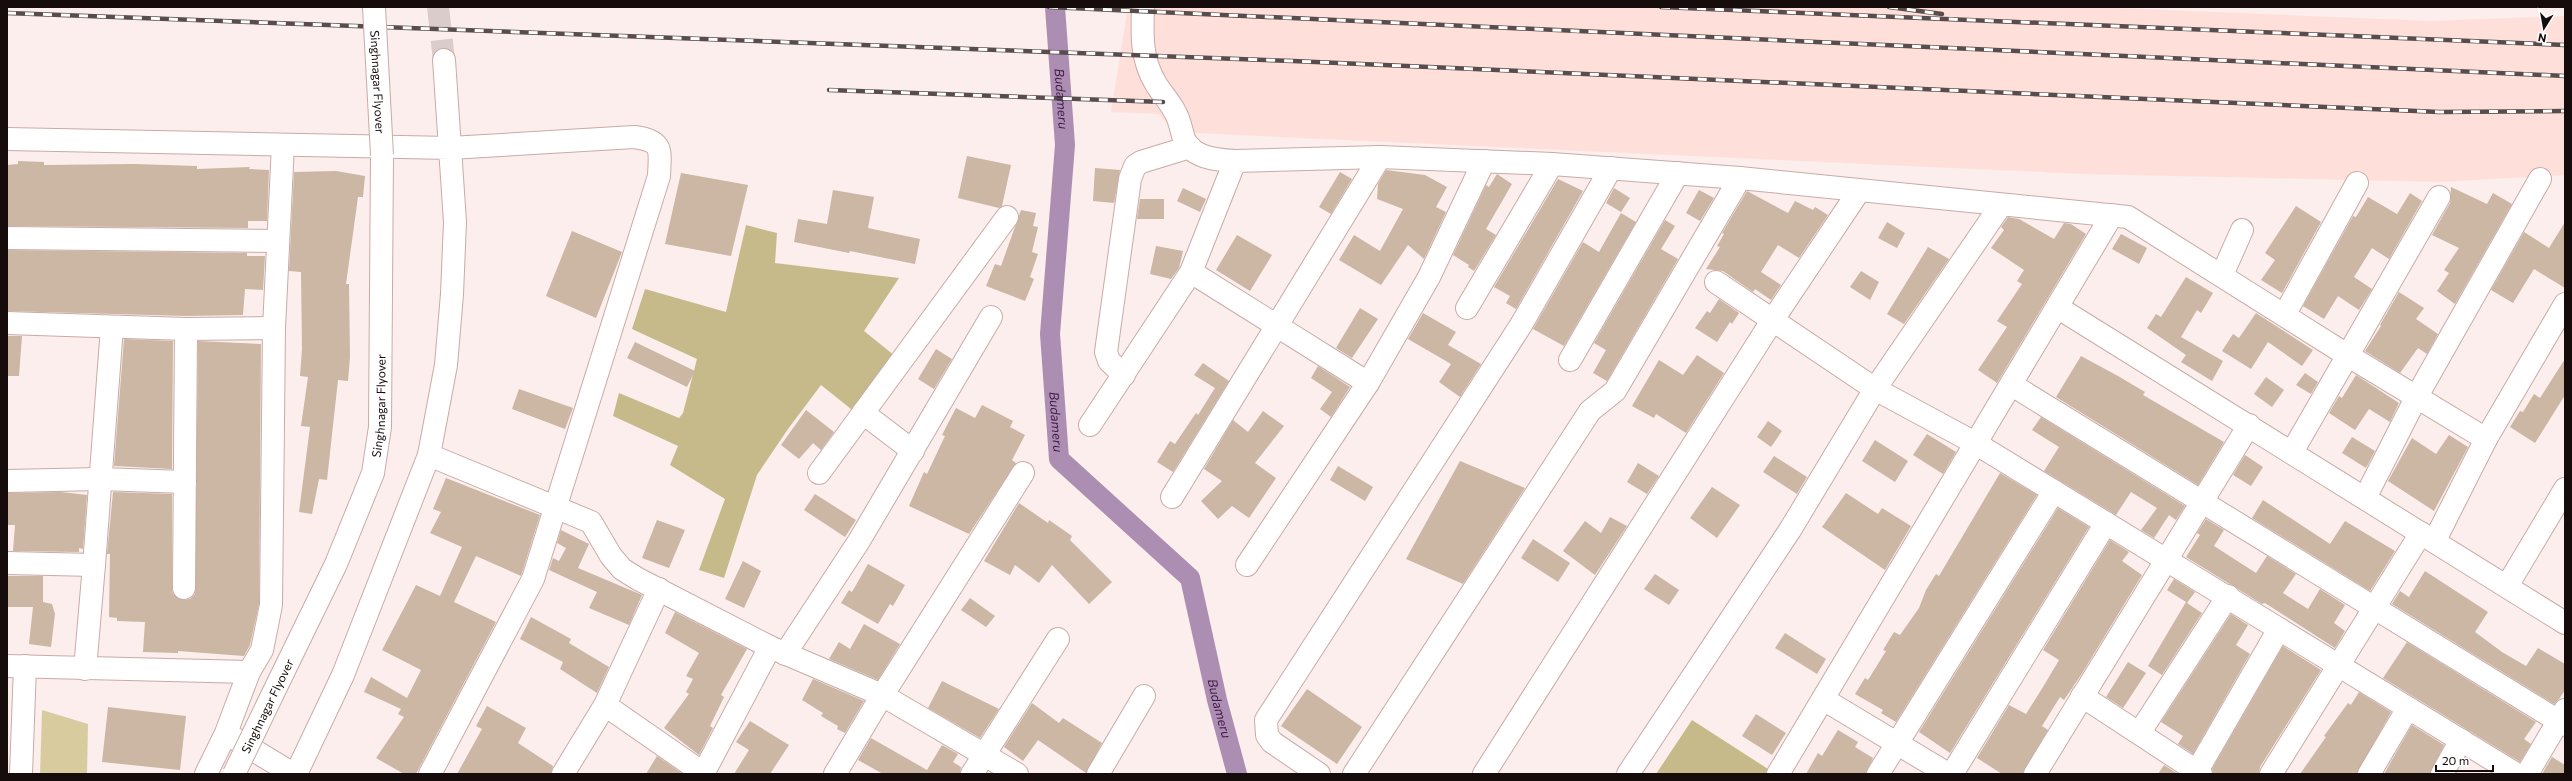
<svg xmlns="http://www.w3.org/2000/svg" width="2572" height="781" font-family="Commissioner,sans-serif">
  <rect width="100%" height="100%" fill="#fbeeec"/>
  <polygon fill="#ffdfda" points="1128,7 2091,7 2431,21 2565,16 2565,175 2439,182 2084,174 1173,132 1159,114 1111,112"/>
  <polygon fill="#d8cc9e" points="42,710 88,724 87,774 40,774"/>
  <g fill="#c6ba8b">
    <polygon points="746,225 777,233 775,263 899,278 864,331 895,356 856,413 821,385 788,429 757,475 724,578 699,570 725,499 670,465 678,446 613,416 619,393 679,418 683,413 697,359 632,329 645,289 726,312"/>
    <polygon points="1692,720 1768,769 1765,774 1656,774"/>
  </g>
  <g fill="none" stroke-linecap="round" stroke-linejoin="round">
    <path stroke="#ad8eb3" stroke-width="20" id="s1" d="M 1055,7 L 1065,145 L 1050,334 L 1059,459 L 1190,578 L 1217,700 L 1237,774"/>
  </g>
  <g fill="#ccb6a4">
    <polygon points="967,156 1011,165 1002,206 999,208 958,198"/>
    <polygon points="18,161 44,162 44,165 134,164 197,166 197,169 250,167 249,169 269,170 267,221 248,221 248,228 7,226 7,165 18,164"/>
    <polygon points="1095,168 1120,170 1114,203 1093,201"/>
    <polygon points="1386,170 1425,175 1447,187 1436,207 1446,212 1424,259 1408,245 1381,285 1339,260 1354,235 1380,251 1403,209 1377,199 1378,184"/>
    <polygon points="336,171 365,176 363,197 358,197 346,284 349,284 350,357 348,381 338,380 327,480 319,479 312,514 299,512 310,427 301,426 308,377 300,376 302,349 301,272 289,271 294,172"/>
    <polygon points="1340,172 1352,179 1331,214 1319,207"/>
    <polygon points="681,173 748,185 731,256 665,244"/>
    <polygon points="1497,174 1512,184 1486,229 1496,235 1474,271 1468,267 1469,265 1453,255 1486,185 1489,187"/>
    <polygon points="1558,179 1583,191 1516,309 1506,303 1510,296 1494,287"/>
    <polygon points="2451,187 2487,204 2493,193 2512,204 2455,304 2437,291 2449,273 2444,270 2459,248 2432,235 2450,203"/>
    <polygon points="1183,188 1206,199 1200,212 1177,201"/>
    <polygon points="1614,188 1630,198 1621,212 1606,203"/>
    <polygon points="833,190 874,197 868,228 920,239 915,264 850,251 849,253 794,242 798,219 827,224"/>
    <polygon points="1699,190 1714,198 1700,221 1686,213"/>
    <polygon points="1747,191 1788,213 1795,201 1813,210 1815,207 1828,215 1799,258 1778,245 1761,272 1781,285 1771,300 1755,289 1753,292 1723,271 1706,269 1720,247 1717,246 1724,234 1722,233"/>
    <polygon points="2410,193 2422,201 2389,259 2372,248 2354,277 2372,289 2359,310 2338,296 2324,319 2303,306 2353,216 2356,217 2368,197 2397,214"/>
    <polygon points="1140,199 1164,199 1164,219 1137,219"/>
    <polygon points="2296,206 2321,222 2282,293 2261,280 2275,260 2265,253"/>
    <polygon points="1021,210 1036,213 1033,226 1038,227 1032,252 1038,254 1030,277 1034,279 1025,301 986,286 995,264 1001,266"/>
    <polygon points="1621,213 1636,222 1564,346 1533,329 1583,242 1599,252"/>
    <polygon points="2008,217 2019,219 2054,239 2064,223 2071,224 2086,234 1997,383 1978,370 2007,327 1997,321 2022,284 2017,281 2024,270 1991,248 2004,230 2001,227"/>
    <polygon points="1665,220 1675,226 1661,249 1678,259 1607,381 1593,373 1606,350 1594,343"/>
    <polygon points="1887,222 1905,233 1897,248 1878,238"/>
    <polygon points="2565,222 2565,288 2534,269 2513,303 2491,290 2524,232 2549,248"/>
    <polygon points="572,231 622,252 596,318 546,296"/>
    <polygon points="2121,234 2147,248 2139,264 2112,249"/>
    <polygon points="1237,235 1272,255 1250,291 1216,270"/>
    <polygon points="1156,246 1183,251 1179,268 1171,279 1150,274"/>
    <polygon points="1928,247 1949,259 1904,324 1887,314"/>
    <polygon points="7,250 247,253 247,256 265,256 263,290 245,289 243,315 186,316 7,311"/>
    <polygon points="1861,271 1879,282 1870,300 1850,287"/>
    <polygon points="2186,277 2213,293 2201,313 2197,310 2181,337 2223,361 2212,381 2181,362 2186,355 2147,328 2156,314 2161,317"/>
    <polygon points="2399,292 2424,308 2416,319 2438,334 2427,354 2418,348 2400,373 2365,351 2381,326 2380,325"/>
    <polygon points="1719,299 1739,313 1732,324 1730,322 1717,342 1695,328 1707,311 1710,313"/>
    <polygon points="1360,308 1378,319 1352,358 1336,348"/>
    <polygon points="1423,313 1456,332 1448,345 1481,364 1460,397 1439,382 1451,364 1408,339"/>
    <polygon points="2256,313 2313,350 2302,366 2268,342 2251,369 2222,351 2233,334 2239,338"/>
    <polygon points="7,336 22,336 19,376 7,376"/>
    <polygon points="124,339 173,341 172,469 114,466"/>
    <polygon points="198,341 261,344 259,604 250,645 244,656 178,651 178,653 143,652 145,622 117,621 117,618 109,617 110,554 107,554 113,492 172,494 172,588 173,594 184,600 190,599 195,594"/>
    <polygon points="635,342 695,371 687,387 627,358"/>
    <polygon points="936,349 952,359 934,389 918,379"/>
    <polygon points="1697,355 1724,373 1686,433 1656,414 1654,418 1632,406 1659,360 1683,375"/>
    <polygon points="2081,356 2118,376 2145,392 2143,395 2224,442 2198,485 2056,397"/>
    <polygon points="2565,359 2565,395 2535,443 2510,427 2520,411 2523,412 2534,394 2540,398"/>
    <polygon points="1203,363 1229,381 1173,472 1157,462 1170,441 1175,444 1196,413 1198,415 1215,388 1194,375"/>
    <polygon points="1318,366 1350,387 1331,417 1320,409 1332,392 1311,378"/>
    <polygon points="2305,373 2318,382 2311,394 2296,385"/>
    <polygon points="2356,375 2399,403 2390,422 2369,409 2355,430 2329,413 2339,396 2342,398"/>
    <polygon points="2266,377 2284,390 2272,407 2254,394"/>
    <polygon points="519,389 573,408 565,429 512,409"/>
    <polygon points="982,405 1013,421 1010,427 1025,435 1012,460 1016,463 969,534 909,506 924,472 927,474 945,436 942,435 956,408 975,418"/>
    <polygon points="806,410 834,432 821,450 813,443 799,459 781,445"/>
    <polygon points="1263,411 1284,426 1255,463 1276,478 1249,518 1232,506 1218,519 1201,501 1222,481 1204,469 1233,420 1248,432"/>
    <polygon points="2041,417 2185,506 2176,520 2169,515 2154,538 2141,530 2157,508 2131,492 2116,515 2044,471 2059,447 2032,430"/>
    <polygon points="1768,421 1782,431 1771,447 1757,437"/>
    <polygon points="1927,434 1956,452 1943,474 1913,455"/>
    <polygon points="2449,435 2468,447 2434,511 2388,481 2412,438 2436,454"/>
    <polygon points="2352,437 2375,451 2366,468 2342,453"/>
    <polygon points="1875,440 1908,461 1895,482 1862,461"/>
    <polygon points="2245,455 2263,467 2251,486 2233,475"/>
    <polygon points="1774,456 1807,477 1797,494 1763,472"/>
    <polygon points="1460,461 1525,488 1463,584 1406,559"/>
    <polygon points="1638,463 1659,476 1647,494 1627,482"/>
    <polygon points="1338,466 1373,487 1365,501 1330,480"/>
    <polygon points="2000,473 2037,495 1896,722 1881,713 1883,710 1855,694 1865,678 1868,680 1886,651 1883,650 1894,632 1900,635 1919,608 1926,590 1936,574 1939,576"/>
    <polygon points="446,478 540,515 521,576 476,556 454,602 496,622 416,774 404,774 376,758 404,717 398,714 401,709 364,692 371,677 407,698 421,670 382,650 416,585 440,596 462,547 430,533 441,512 433,509"/>
    <polygon points="1712,487 1740,505 1717,538 1690,518"/>
    <polygon points="61,492 87,495 83,549 79,548 79,552 13,551 15,525 7,525 7,493"/>
    <polygon points="1846,493 1878,514 1882,508 1911,526 1885,570 1822,527"/>
    <polygon points="815,494 856,520 845,537 804,510"/>
    <polygon points="2263,500 2330,544 2345,521 2395,551 2370,591 2252,518"/>
    <polygon points="1019,503 1048,523 1049,520 1072,536 1070,540 1112,582 1089,604 1052,565 1039,583 1015,565 1010,575 984,561"/>
    <polygon points="2058,508 2089,527 1950,753 1919,732"/>
    <polygon points="1610,517 1627,526 1595,575 1563,551 1585,521 1601,533"/>
    <polygon points="2206,519 2224,530 2214,546 2256,573 2267,556 2296,574 2283,593 2308,609 2320,589 2345,605 2334,623 2345,631 2335,648 2265,603 2262,604 2186,557 2200,535 2197,533"/>
    <polygon points="657,520 685,530 669,568 642,558"/>
    <polygon points="561,530 589,544 578,568 642,595 629,625 589,608 597,592 549,570 553,558 559,561 566,548 557,543"/>
    <polygon points="1533,539 1570,563 1558,582 1521,558"/>
    <polygon points="2110,540 2129,552 2122,561 2142,575 2081,675 2064,700 2060,697 2042,726 2048,730 2022,774 2002,774 1977,758 2009,705 2026,714 2043,687 2059,660 2043,650"/>
    <polygon points="743,561 761,571 744,608 725,599"/>
    <polygon points="868,564 905,585 893,606 890,604 878,624 841,603 849,590 852,592"/>
    <polygon points="2425,571 2488,612 2475,632 2502,652 2526,666 2538,648 2565,664 2565,690 2559,699 2554,704 2392,604 2400,591 2409,597"/>
    <polygon points="1655,574 1679,590 1669,605 1644,589"/>
    <polygon points="7,576 43,576 43,602 52,604 55,614 51,647 29,644 33,607 7,607"/>
    <polygon points="2174,579 2195,592 2187,603 2202,613 2162,675 2148,666 2186,602 2167,590"/>
    <polygon points="970,598 995,616 986,627 961,610"/>
    <polygon points="675,612 747,649 721,695 724,697 710,726 713,728 699,755 664,728 689,694 686,692 693,679 686,676 699,653 665,633"/>
    <polygon points="2231,614 2248,625 2236,645 2250,654 2193,754 2178,744 2183,736 2161,722"/>
    <polygon points="531,617 571,639 569,643 609,667 597,693 560,669 563,662 520,639"/>
    <polygon points="864,624 900,644 878,680 829,659 839,642 850,649"/>
    <polygon points="1785,633 1826,659 1817,674 1775,648"/>
    <polygon points="2407,642 2536,722 2524,739 2531,744 2520,762 2383,678"/>
    <polygon points="2283,646 2321,670 2260,767 2259,774 2213,774 2212,769"/>
    <polygon points="2128,662 2146,673 2123,708 2106,697"/>
    <polygon points="813,679 864,701 845,733 837,729 838,726 821,716 823,713 802,700"/>
    <polygon points="942,681 999,709 980,738 928,708"/>
    <polygon points="1307,689 1362,727 1337,764 1281,726"/>
    <polygon points="2359,692 2391,712 2357,774 2300,774 2326,737 2324,736 2348,703 2351,705"/>
    <polygon points="1032,703 1059,723 1063,718 1102,743 1086,773 1038,740 1023,761 1004,747"/>
    <polygon points="487,706 526,728 518,743 553,766 551,774 457,774 482,729 476,726"/>
    <polygon points="108,707 186,716 180,770 102,762"/>
    <polygon points="1756,714 1786,733 1772,755 1742,736"/>
    <polygon points="750,721 789,745 770,774 734,774 749,750 736,742"/>
    <polygon points="2412,725 2444,745 2430,774 2384,774"/>
    <polygon points="1838,730 1858,742 1855,747 1873,758 1866,774 1806,774 1818,753 1822,756"/>
    <polygon points="871,738 927,770 942,745 958,754 953,762 961,767 960,774 883,774 858,760"/>
    <polygon points="657,756 683,774 646,774"/>
    <polygon points="2552,757 2565,765 2565,774 2542,774"/>
    <polygon points="2164,765 2178,774 2158,774"/>
  </g>
  <g fill="none" stroke-linecap="round" stroke-linejoin="round">
    <polyline stroke="#d9ccca" stroke-width="22" stroke-dasharray="22 11" stroke-linecap="butt" points="438,7 444,60"/>
    <g stroke="#c9aba6" stroke-width="24">
      <g id="street">
        <path d="M 1143,7 C 1142,35 1141,60 1156,84 C 1162,94 1170,102 1175,112 C 1180,120 1181,130 1184,139 C 1192,158 1217,160 1235,161"/>
        <polyline points="7,238 278,241"/>
        <polyline points="1191,272 1368,383 1429,277 1484,161"/>
        <polyline points="2222,275 2242,230"/>
        <polyline points="1716,282 1875,389 1975,443 2516,774"/>
        <polyline points="2057,307 2112,215"/>
        <polyline points="1467,308 1552,164"/>
        <polyline points="2285,314 2357,183"/>
        <polyline points="7,323 186,329"/>
        <polyline points="1570,360 1678,173"/>
        <polyline points="1124,375 1109,361 1106,352 1130,179 1135,166 1141,162 1190,147"/>
        <polyline points="2012,385 2565,725"/>
        <polyline points="863,413 913,451"/>
        <polyline points="1090,425 1191,272 1235,161 1380,157 1552,164 1740,178 2128,217 2347,355 2486,439 2435,540"/>
        <polyline points="2486,439 2565,304"/>
        <polyline points="2292,452 2439,197"/>
        <polyline points="429,455 591,522 611,556 622,569 638,579 770,647 882,695 1017,774"/>
        <polyline points="819,473 1007,217"/>
        <polyline points="7,481 101,479 185,482"/>
        <polyline points="1172,497 1380,157"/>
        <polyline points="2365,498 2417,396 2540,179"/>
        <polyline points="7,563 94,565 85,669"/>
        <polyline points="94,565 112,327"/>
        <polyline points="1247,565 1368,383"/>
        <polyline points="2507,586 2565,489"/>
        <polyline points="184,588 186,329 274,328"/>
        <polyline points="785,654 859,541 991,317"/>
        <polyline points="7,666 249,672"/>
        <polyline points="2082,696 2201,774"/>
        <polyline points="1823,699 1948,774"/>
        <polyline points="605,705 703,773"/>
        <polyline points="2140,732 2228,596"/>
        <polyline points="232,737 293,774"/>
        <polyline points="2197,771 2279,629"/>
        <polyline points="21,774 25,666"/>
        <polyline points="206,774 226,733 249,672 262,650 271,605 274,328 283,145"/>
        <path d="M 430,774 L 533,579 L 659,176 C 660,150 664,141 634,137 L 450,148 L 444,60"/>
        <polyline points="563,774 605,705 659,589"/>
        <polyline points="703,774 770,647"/>
        <polyline points="835,774 875,707 1023,473"/>
        <polyline points="972,774 1058,639"/>
        <polyline points="1098,774 1144,696"/>
        <polyline points="1319,774 1272,742 1267,735 1266,720 1521,325 1611,168"/>
        <polyline points="1354,774 1590,411 1615,391 1740,178"/>
        <polyline points="1484,774 1772,321 1859,191"/>
        <polyline points="1628,774 1790,530 1875,389 2001,205"/>
        <polyline points="1878,774 2054,491"/>
        <polyline points="1952,774 2106,523"/>
        <polyline points="2035,774 2249,425"/>
        <polyline points="2369,774 2408,708"/>
        <polyline points="2442,774 2461,740"/>
        <polyline points="2527,774 2565,710"/>
      </g>
    </g>
    <g stroke="#c9aba6" stroke-width="24">
      <g id="secondary">
        <polyline points="7,139 450,148 455,222 452,294 446,365 429,455 343,675 296,774"/>
        <polyline points="1778,774 2057,307 2565,623"/>
        <polyline points="2271,774 2421,533"/>
      </g>
    </g>
    <g stroke="#c9aba6" stroke-width="24">
      <g id="primary">
        <path id="s2" d="M 279,681 L 336,564 L 373,473 L 380,427 L 382,155"/>
      </g>
    </g>
    <use href="#street" stroke="#fff" stroke-width="22"/>
    <use href="#secondary" stroke="#fff" stroke-width="22"/>
    <use href="#primary" stroke="#fff" stroke-width="22"/>
    <g stroke="#584d4c" stroke-width="4.5">
      <g id="rail">
        <polyline points="1049,7 2565,76"/>
        <polyline points="1661,7 2565,45"/>
        <polyline points="1889,7 1942,14"/>
        <polyline points="7,13 1293,61 2439,112 2565,111"/>
        <polyline points="829,90 1163,102"/>
      </g>
    </g>
    <use href="#rail" stroke="#fff" stroke-width="3" stroke-dasharray="9" stroke-linecap="butt"/>
    <g stroke="#c9aba6" stroke-width="24" stroke-linecap="butt">
      <g id="primary-bridge">
        <path id="s3" d="M 374,7 L 382,155"/>
        <polyline points="234,774 279,681"/>
      </g>
    </g>
    <use href="#primary-bridge" stroke="#fff" stroke-width="22"/>
  </g>
  <g text-anchor="middle" dominant-baseline="central" stroke-width="3" stroke-linejoin="round" paint-order="stroke">
    <g font-size="12" fill="#160c0b" stroke="#fff">
      <text stroke="none"><textPath href="#s3" startOffset="75">Singhnagar Flyover</textPath></text>
      <text stroke="none"><textPath href="#s2" startOffset="296">Singhnagar Flyover</textPath></text>
      <text transform="translate(267 706) rotate(-64)">Singhnagar Flyover</text>
    </g>
    <g font-size="13" font-style="italic" fill="#431b4b" stroke="#fff">
      <text stroke="none"><textPath href="#s1" startOffset="92">Budameru</textPath></text>
      <text stroke="none"><textPath href="#s1" startOffset="416">Budameru</textPath></text>
      <text stroke="none"><textPath href="#s1" startOffset="764">Budameru</textPath></text>
    </g>
  </g>
  <rect width="2572" height="781" fill="none" stroke="#160c0b" stroke-width="16"/>
  <g transform="translate(2544 28) rotate(191)" stroke="#ffffff" stroke-width="3" paint-order="stroke">
  <path d="M0-3L7 15L0 10L-7 15Z" fill="#160c0b"/>
  <text y="-6" font-size="11" font-weight="bold" text-anchor="middle" fill="#160c0b">N</text>
  </g>
  <path d="M2436 765v6h57v-6" fill="none" stroke="#160c0b" stroke-width="2"/>
  <text x="2442" y="765" font-size="12" fill="#160c0b" stroke="#ffffff" stroke-width="3" paint-order="stroke">20 m</text>
</svg>
